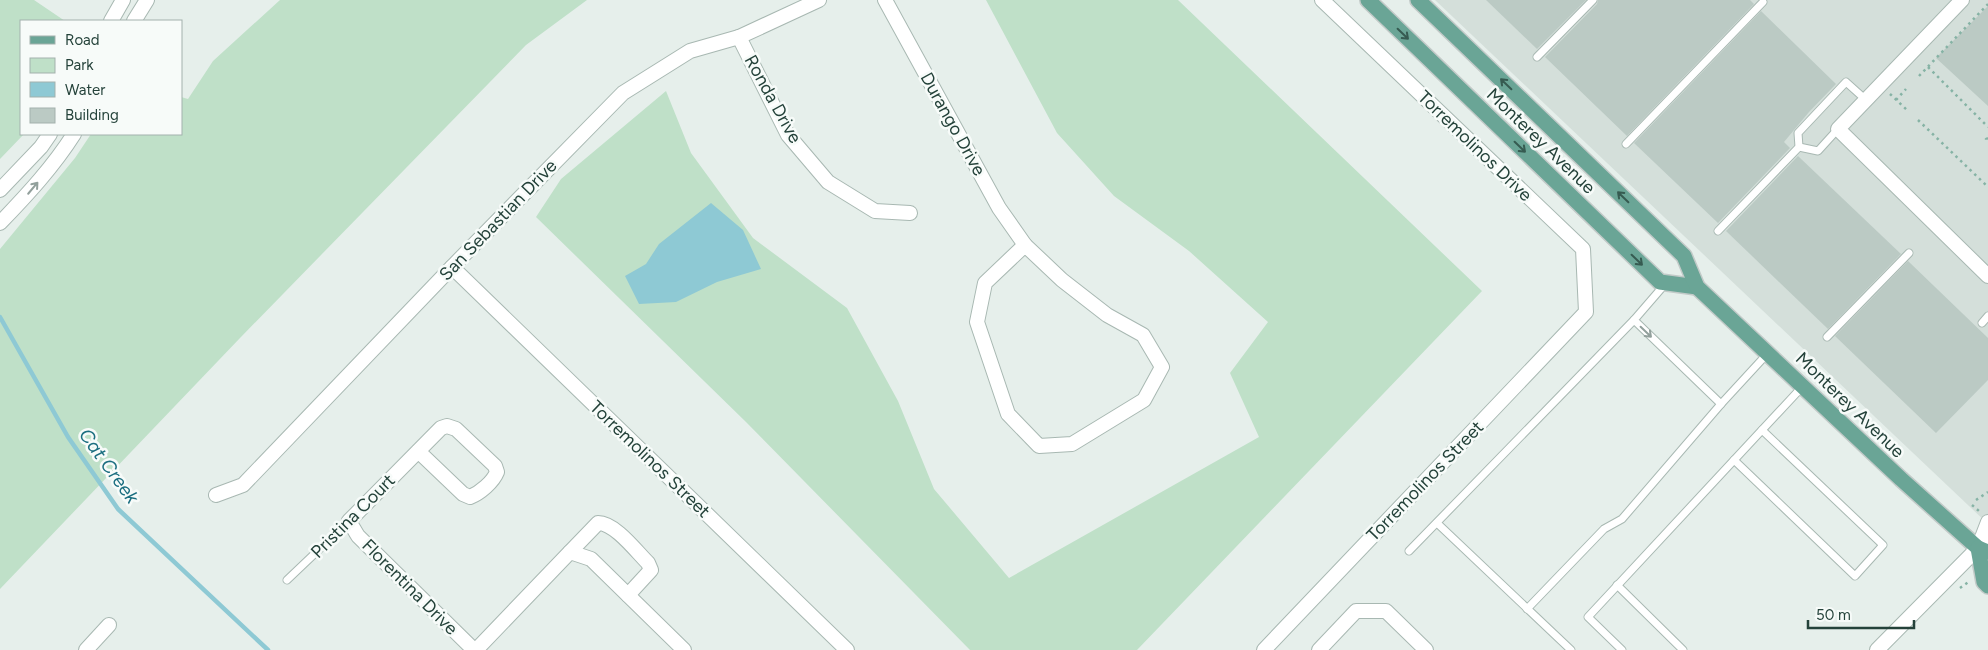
<svg xmlns="http://www.w3.org/2000/svg" width="1988" height="650" font-family="Figtree,sans-serif">
  <rect width="100%" height="100%" fill="#e6efeb"/>
  <polygon fill="#d4dfda" points="1435,0 1988,0 1988,524"/>
  <g fill="#bfe0c8">
    <polygon points="0,0 34,0 65,21 21,21 21,134 24,134 0,159"/>
    <polygon points="280,0 587,0 526,45 240,338 0,589 0,249 75,158 91,134 181,134 181,97 188,99 213,61"/>
    <polygon points="986,0 1178,0 1482,291 1137,650 970,650 746,422 536,217 561,179 666,91 691,153 753,238 847,308 898,401 934,489 1009,578 1259,437 1230,373 1268,322 1189,251 1114,196 1057,133"/>
  </g>
  <polygon fill="#8ec9d4" points="711,203 743,230 761,269 717,282 676,302 639,304 625,276 646,264 659,244"/>
  <g fill="none" stroke-linecap="round" stroke-linejoin="round">
    <polyline stroke="#8ec9d4" stroke-width="4.5" points="0,317 68,437 118,509 268,650"/>
  </g>
  <g fill="#bbcac4">
    <polygon points="1486,0 1586,0 1537,49"/>
    <polygon points="1598,0 1750,0 1754,4 1627,136 1545,57 1597,4"/>
    <polygon points="1988,6 1988,106 1936,58"/>
    <polygon points="1761,11 1836,84 1809,112 1784,142 1790,148 1718,223 1634,143"/>
    <polygon points="1798,156 1901,254 1828,329 1726,231"/>
    <polygon points="1908,261 1988,338 1988,380 1936,433 1835,336"/>
  </g>
  <g fill="none" stroke-linecap="round" stroke-linejoin="round">
    <g stroke="#a8b8b2" stroke-width="9">
      <g id="service">
        <polyline points="1537,57 1593,0"/>
        <polyline points="1626,144 1763,2"/>
        <polyline points="1799,147 1818,151 1838,129"/>
        <polyline points="1718,231 1799,147 1798,133 1846,82 1866,100"/>
        <polyline points="1666,283 1634,320 1721,404 1768,353"/>
        <polyline points="1982,323 1988,316"/>
        <polyline points="1827,337 1909,253"/>
        <polyline points="1734,460 1855,576 1883,545 1762,430"/>
        <polyline points="1437,523 1571,650"/>
        <polyline points="1409,551 1634,320"/>
        <polyline points="287,580 349,521"/>
        <polyline points="1617,585 1683,650"/>
        <polyline points="1527,609 1604,529 1622,519 1721,404"/>
        <polyline points="1622,650 1588,617 1803,386"/>
      </g>
    </g>
    <g stroke="#a8b8b2" stroke-width="16">
      <g id="minor">
        <polyline points="885,0 999,208 1025,245"/>
        <polyline points="1962,0 1838,129 1988,276"/>
        <polyline points="111,21 123,0"/>
        <polyline points="134,21 147,0"/>
        <polyline points="739,37 788,135 828,182 875,211 910,213"/>
        <polyline points="0,190 41,147 50,134"/>
        <path d="M 0,223 C 27,195 53,167 74,134"/>
        <polygon points="1025,245 1062,280 1107,315 1143,335 1162,367 1144,400 1072,444 1039,446 1008,414 977,322 985,283"/>
        <polyline points="452,267 847,650"/>
        <path d="M 418,451 L 463,494 L 470,497 C 480,493 493,482 497,472 L 495,466 L 456,429 L 447,426 L 441,428 L 349,521 L 358,536 L 474,650"/>
        <polyline points="216,495 243,485 452,267 623,93 690,51 739,37 819,0"/>
        <polyline points="1978,548 1988,522"/>
        <path d="M 570,552 L 598,523 C 615,523 636,551 648,563 L 651,570 L 628,595"/>
        <polyline points="86,650 109,625"/>
        <polyline points="476,650 570,552 591,559 684,650"/>
        <polyline points="1264,650 1586,312 1583,249 1322,0"/>
        <polyline points="1319,650 1356,611 1386,611 1426,650"/>
        <polyline points="1877,650 1978,548 1988,543"/>
      </g>
    </g>
    <g stroke="#c2cac8" stroke-width="18">
      <g id="primary">
        <polyline points="1368,0 1660,282 1697,287"/>
        <polyline points="1418,0 1684,256 1697,287 1901,479 1978,548 1988,552"/>
        <polyline points="1978,548 1984,582 1988,586"/>
      </g>
    </g>
    <g stroke="#86b3a5" stroke-width="2.5" stroke-dasharray="2.5 4" stroke-linecap="butt">
      <polyline points="1928,67 1988,127"/>
      <polyline points="1919,76 1988,4"/>
      <polyline points="1890,94 1907,110"/>
      <polyline points="1896,100 1906,89"/>
      <polyline points="1918,120 1988,187"/>
      <polyline points="1988,138 1986,139 1988,141"/>
      <polyline points="1976,500 1988,492"/>
      <polyline points="1972,505 1979,511"/>
      <polyline points="1960,588 1970,581"/>
    </g>
    <use href="#service" stroke="#fff" stroke-width="7"/>
    <use href="#minor" stroke="#fff" stroke-width="14"/>
    <use href="#primary" stroke="#6aa596" stroke-width="15"/>
  </g>
  <defs><path id="oneway-shaft" d="M-6 0H5M1.5-3L5.5 0L1.5 3" fill="none" stroke-width="1.6" stroke-linecap="round" stroke-linejoin="round" transform="scale(1.25)"/></defs>
  <g stroke="#365b51">
    <use href="#oneway-shaft" transform="translate(1403 34) rotate(44)"/>
    <use href="#oneway-shaft" transform="translate(1506 84) rotate(-136)"/>
    <use href="#oneway-shaft" transform="translate(1520 147) rotate(44)"/>
    <use href="#oneway-shaft" transform="translate(1623 197) rotate(-136)"/>
    <use href="#oneway-shaft" transform="translate(1637 260) rotate(44)"/>
  </g>
  <g stroke="#92a09c">
    <use href="#oneway-shaft" transform="translate(33 188) rotate(-50)"/>
    <use href="#oneway-shaft" transform="translate(1646 332) rotate(44)"/>
  </g>
  <g text-anchor="middle" dominant-baseline="central" stroke-width="5" stroke-linejoin="round" paint-order="stroke">
    <g font-size="18" fill="#24423a" stroke="#f7fbf9">
      <text transform="translate(773 99) rotate(61)">Ronda Drive</text>
      <text transform="translate(953 124) rotate(61)">Durango Drive</text>
      <text transform="translate(1541 141) rotate(44)">Monterey Avenue</text>
      <text transform="translate(1475 146) rotate(44)">Torremolinos Drive</text>
      <text transform="translate(498 220) rotate(-46)">San Sebastian Drive</text>
      <text transform="translate(1850 405) rotate(44)">Monterey Avenue</text>
      <text transform="translate(650 459) rotate(44)">Torremolinos Street</text>
      <text transform="translate(1425 481) rotate(-46)">Torremolinos Street</text>
      <text transform="translate(353 516) rotate(-45)">Pristina Court</text>
      <text transform="translate(410 587) rotate(45)">Florentina Drive</text>
    </g>
    <g font-size="19" font-style="italic" fill="#1c6f80" stroke="#f7fbf9">
      <text transform="translate(109 466) rotate(54)">Cat Creek</text>
    </g>
  </g>
  <rect x="20" y="20" width="162" height="115" fill="#f7fbf9" stroke="#a3b1ad"/>
  <rect x="30" y="36" width="25" height="8" fill="#6aa596" stroke="#a3b1ad"/>
  <text x="65" y="45" font-size="15" fill="#24423a">Road</text>
  <rect x="30" y="58" width="25" height="15" fill="#bfe0c8" stroke="#a3b1ad"/>
  <text x="65" y="70" font-size="15" fill="#24423a">Park</text>
  <rect x="30" y="82" width="25" height="15" fill="#8ec9d4" stroke="#a3b1ad"/>
  <text x="65" y="95" font-size="15" fill="#24423a">Water</text>
  <rect x="30" y="108" width="25" height="15" fill="#bbcac4" stroke="#a3b1ad"/>
  <text x="65" y="120" font-size="15" fill="#24423a">Building</text>
  <path d="M1808 620v8h106v-8" fill="none" stroke="#24423a" stroke-width="2.5"/>
  <text x="1816" y="620" font-size="15" fill="#24423a" stroke="#f7fbf9" stroke-width="4" paint-order="stroke">50 m</text>
</svg>
